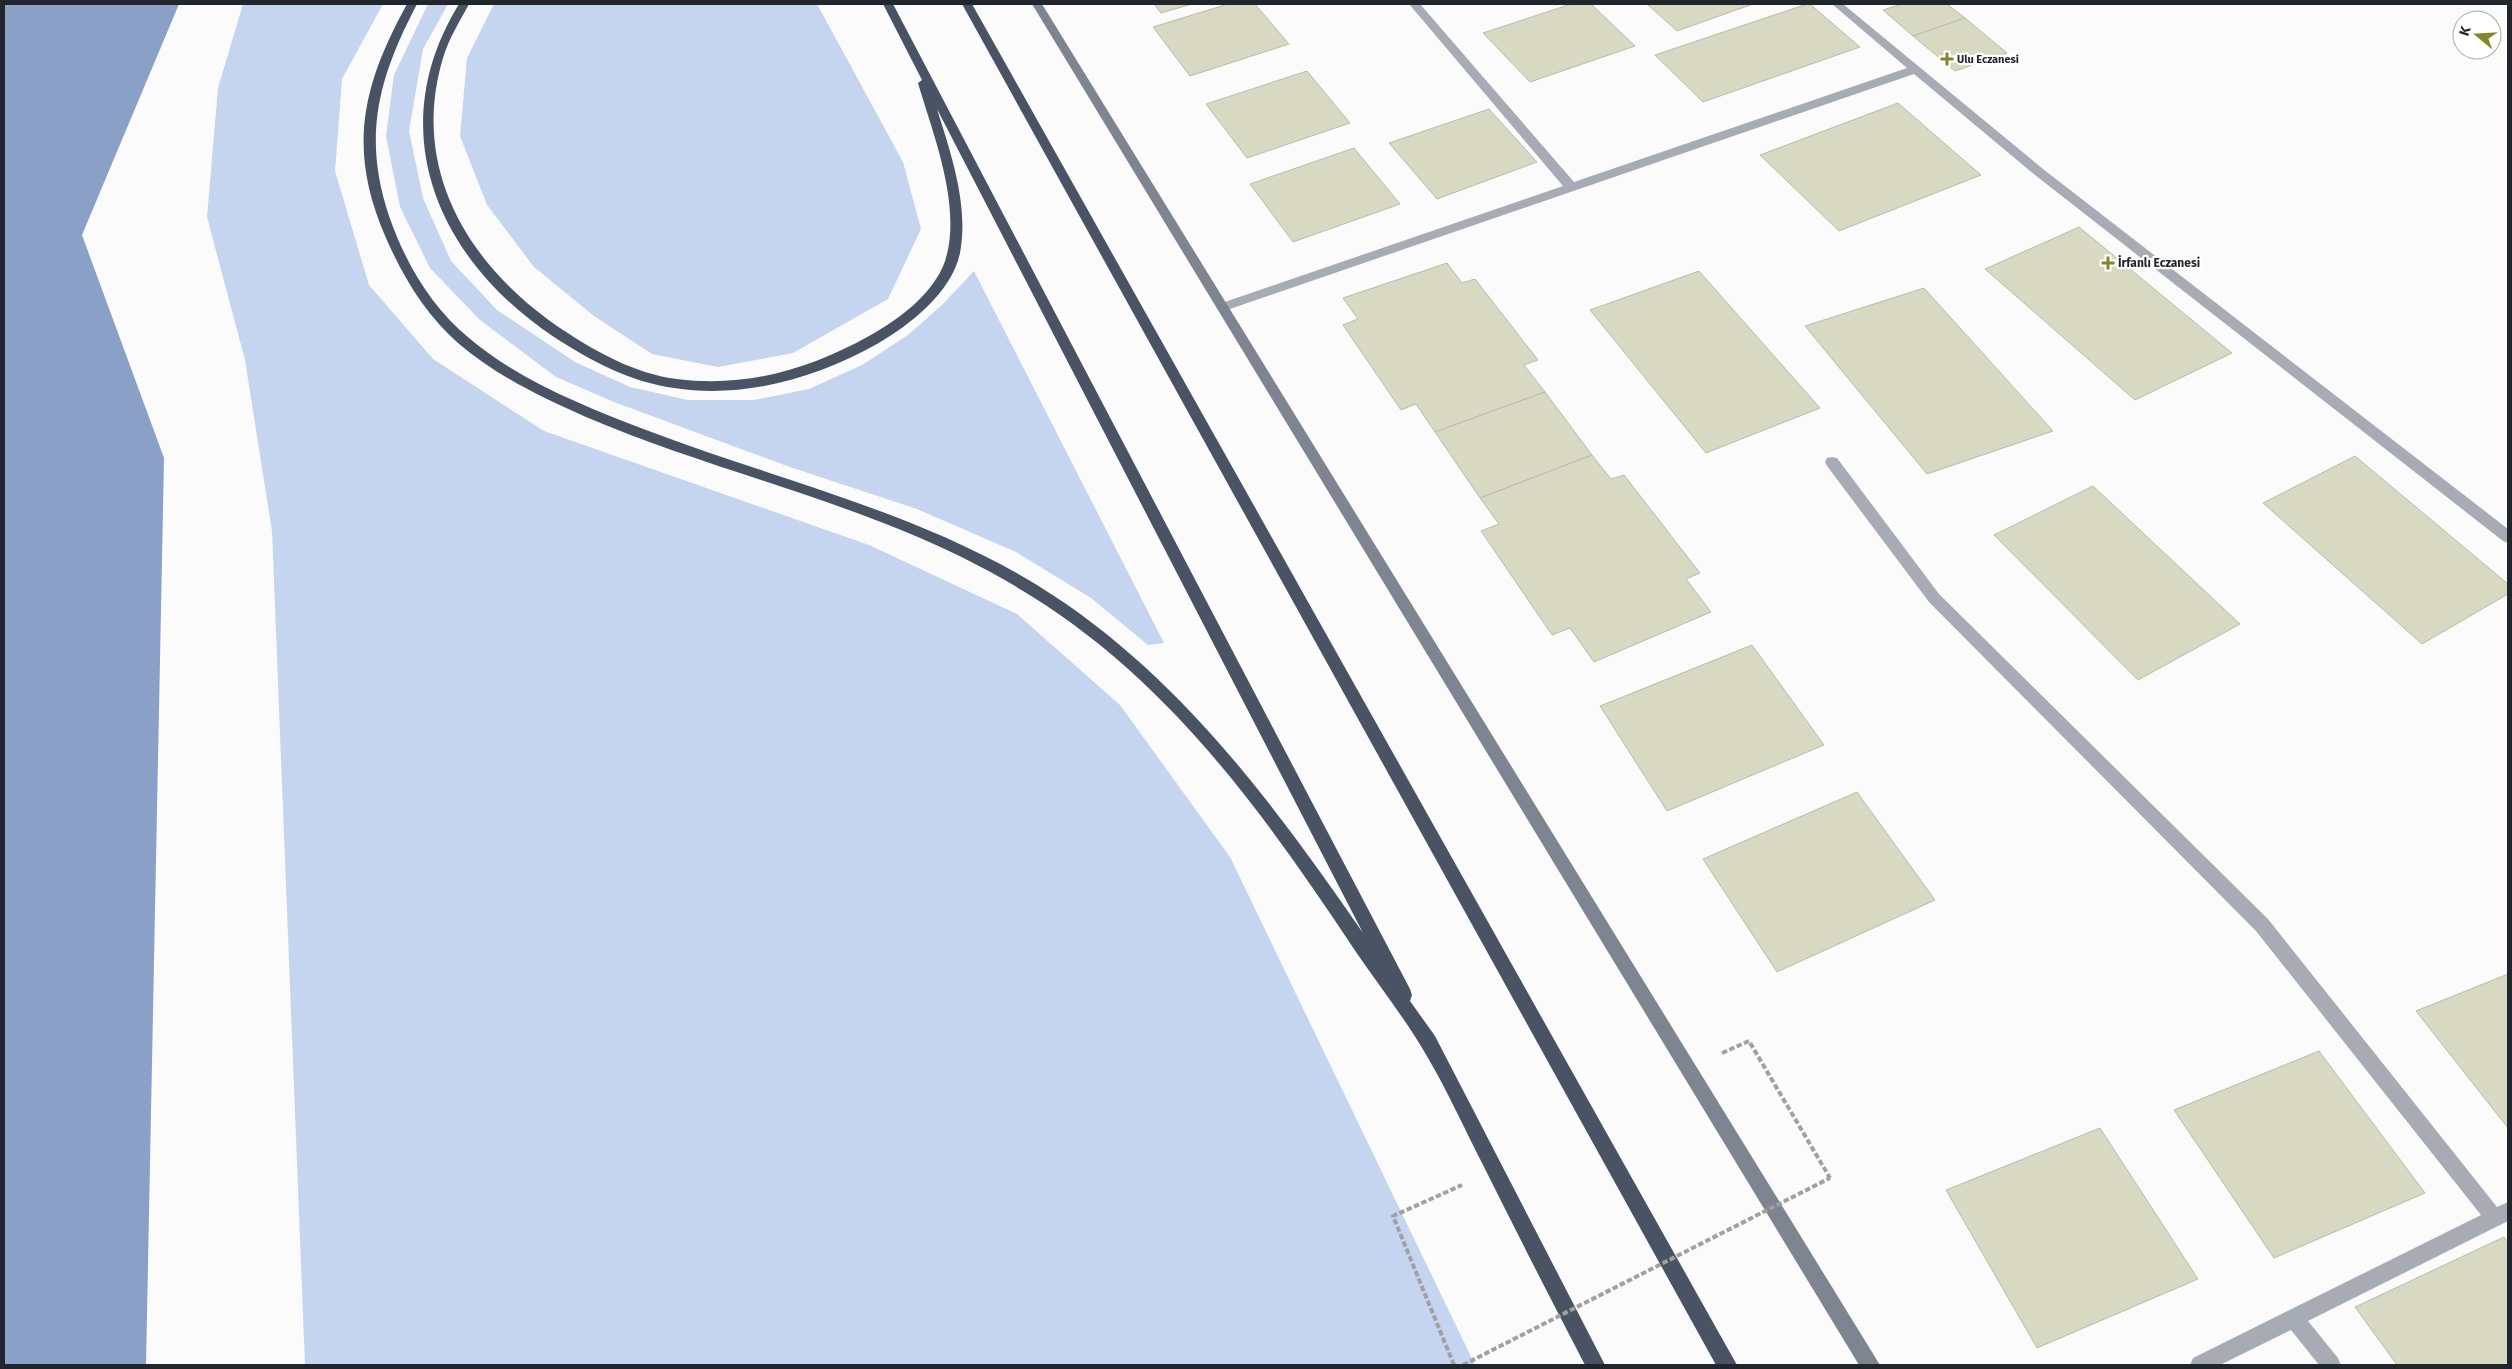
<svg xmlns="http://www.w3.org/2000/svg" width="2512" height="1369" font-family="'Fira Sans',sans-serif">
  <rect width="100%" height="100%" fill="#fbfbfb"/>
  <g fill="#c5d4ef">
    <polygon points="243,4 383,4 342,79 335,171 369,285 433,359 544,431 869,545 1017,614 1120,705 1230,857 1475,1365 305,1365 272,531 245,360 207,217 218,88"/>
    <polygon points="428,4 448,4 423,49 409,131 423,198 451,261 497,310 575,362 630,387 688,400 754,400 809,389 862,365 908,335 943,304 974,271 1164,643 1148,645 1091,598 1016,552 917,509 790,467 614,402 556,377 480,320 430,268 400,207 386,136 394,75"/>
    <polygon points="494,4 817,4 903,162 921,229 888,299 793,353 718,367 652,354 594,316 534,267 487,205 460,136 467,58"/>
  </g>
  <polygon fill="#8aa0c7" points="4,4 179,4 82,235 164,458 146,1365 4,1365"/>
  <g fill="#d8d9c3" stroke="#bbbca7">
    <polygon points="1154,4 1192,4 1161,13"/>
    <polygon points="1228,4 1255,4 1289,44 1190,76 1153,27"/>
    <polygon points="1571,4 1591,4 1635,46 1530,82 1483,33"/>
    <polygon points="1647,4 1753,4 1677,31"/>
    <polygon points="1807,4 1810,4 1860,47 1703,102 1655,55"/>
    <polygon points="1902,4 1947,4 1965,18 1913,36 1883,10"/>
    <polygon points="1965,18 2007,53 1955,71 1913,36"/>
    <polygon points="1307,71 1350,123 1247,158 1206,104"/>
    <polygon points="1898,103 1981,175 1839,231 1760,155"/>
    <polygon points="1489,109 1537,162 1437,199 1389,143"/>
    <polygon points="1354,148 1400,204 1293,242 1250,184"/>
    <polygon points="2079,227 2232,353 2135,400 1985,269"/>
    <polygon points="1447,263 1462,283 1475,279 1538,360 1524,365 1545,392 1435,432 1416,404 1401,410 1343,325 1358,319 1343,298"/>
    <polygon points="1699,271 1820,408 1706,453 1590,310"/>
    <polygon points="1924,288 2053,431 1927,474 1805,326"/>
    <polygon points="1545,392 1592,455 1480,498 1435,432"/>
    <polygon points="1592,455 1611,479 1624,475 1700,573 1686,579 1711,612 1594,662 1570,628 1552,635 1481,531 1499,524 1480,498"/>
    <polygon points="2355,456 2508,584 2508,594 2422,644 2263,503"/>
    <polygon points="2093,486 2240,624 2138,680 1994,535"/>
    <polygon points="1752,645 1824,745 1667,811 1600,706"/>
    <polygon points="1857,792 1935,900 1777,972 1703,859"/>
    <polygon points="2508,974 2508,1128 2416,1011"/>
    <polygon points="2319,1051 2425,1193 2274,1258 2174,1110"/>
    <polygon points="2100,1128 2198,1279 2037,1348 1946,1190"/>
    <polygon points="2504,1237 2508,1242 2508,1365 2397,1365 2355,1307"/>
  </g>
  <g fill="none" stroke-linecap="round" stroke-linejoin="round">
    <g stroke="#9fa1a4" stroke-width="4" stroke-dasharray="5.5 2.5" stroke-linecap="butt">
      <polyline points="1722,1053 1749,1041 1830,1178"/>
      <polyline points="1454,1365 1393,1216 1462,1185"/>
    </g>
    <g fill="#a7acb4" fill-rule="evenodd">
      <polygon points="1409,4 1420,4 1574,182 1907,68 1832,4 1843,4 2043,169 2508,529 2508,543 2503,541 2035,175 1914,74 1227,310 1219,310 1217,307 1219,304 1563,186"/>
      <polygon points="1832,457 1837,458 1939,594 2268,919 2497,1207 2508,1202 2508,1221 2308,1321 2338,1358 2341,1365 2319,1365 2291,1330 2220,1365 2190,1365 2193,1358 2481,1215 2256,931 1929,602 1827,466 1825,462 1827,458"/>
    </g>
    <polygon fill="#7e8591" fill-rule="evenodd" points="1032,4 1042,4 1880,1365 1859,1365"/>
    <g fill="#4a5363" fill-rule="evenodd">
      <path d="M 407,4 L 417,4 C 379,77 362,135 389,216 C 405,262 431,307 469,338 C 520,381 584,406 646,430 C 777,480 916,511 1037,585 C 1175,670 1272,801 1363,933 L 937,109 C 951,154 969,205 960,253 C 952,292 910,325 877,344 C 816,378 744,399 674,388 C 630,382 591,361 554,337 C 438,260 381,131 459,4 L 469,4 C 460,21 449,38 443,58 C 409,171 471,269 563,330 C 598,353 636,374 677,379 C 746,388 810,369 869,336 C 900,319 939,290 947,254 C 960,201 933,134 918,83 L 922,80 L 883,4 L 893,4 L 1410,989 L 1412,995 L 1410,1001 L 1435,1036 L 1605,1365 L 1585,1365 C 1550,1298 1516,1231 1482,1163 C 1464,1128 1448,1092 1428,1058 C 1407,1021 1380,987 1356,952 C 1289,851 1218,749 1127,668 C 1062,609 983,563 901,530 C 798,488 689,461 586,417 C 541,397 495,375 458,343 C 426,315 403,277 386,238 C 347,149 362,86 407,4 Z"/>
      <polygon points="962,4 972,4 1737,1365 1716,1365"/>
    </g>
    <polyline stroke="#9fa1a4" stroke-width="4" stroke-dasharray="5.5 2.5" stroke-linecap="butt" points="1463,1365 1830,1178"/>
  </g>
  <g fill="#85852e" stroke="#fff" stroke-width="2">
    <path d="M1944.5 51.5h5v5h5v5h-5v5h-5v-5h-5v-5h5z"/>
    <path d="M2105.5 255.5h5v5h5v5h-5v5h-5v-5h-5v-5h5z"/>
  </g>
  <g text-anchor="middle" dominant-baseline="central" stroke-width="4.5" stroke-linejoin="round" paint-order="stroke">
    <g font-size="11" font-weight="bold" fill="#21252c" stroke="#fff" text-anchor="start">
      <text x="1957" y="59">Ulu Eczanesi</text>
    </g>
    <g font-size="12" font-weight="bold" fill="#21252c" stroke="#fff" text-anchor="start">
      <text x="2118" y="263">İrfanlı Eczanesi</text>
    </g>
  </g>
  <rect width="2512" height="1369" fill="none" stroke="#21252c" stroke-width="10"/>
  <g transform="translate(2477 35) rotate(288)"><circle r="24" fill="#ffffff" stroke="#a6a8ab"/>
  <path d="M0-4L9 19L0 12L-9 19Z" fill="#85852e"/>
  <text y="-8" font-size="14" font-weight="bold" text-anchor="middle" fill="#21252c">K</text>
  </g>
</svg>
